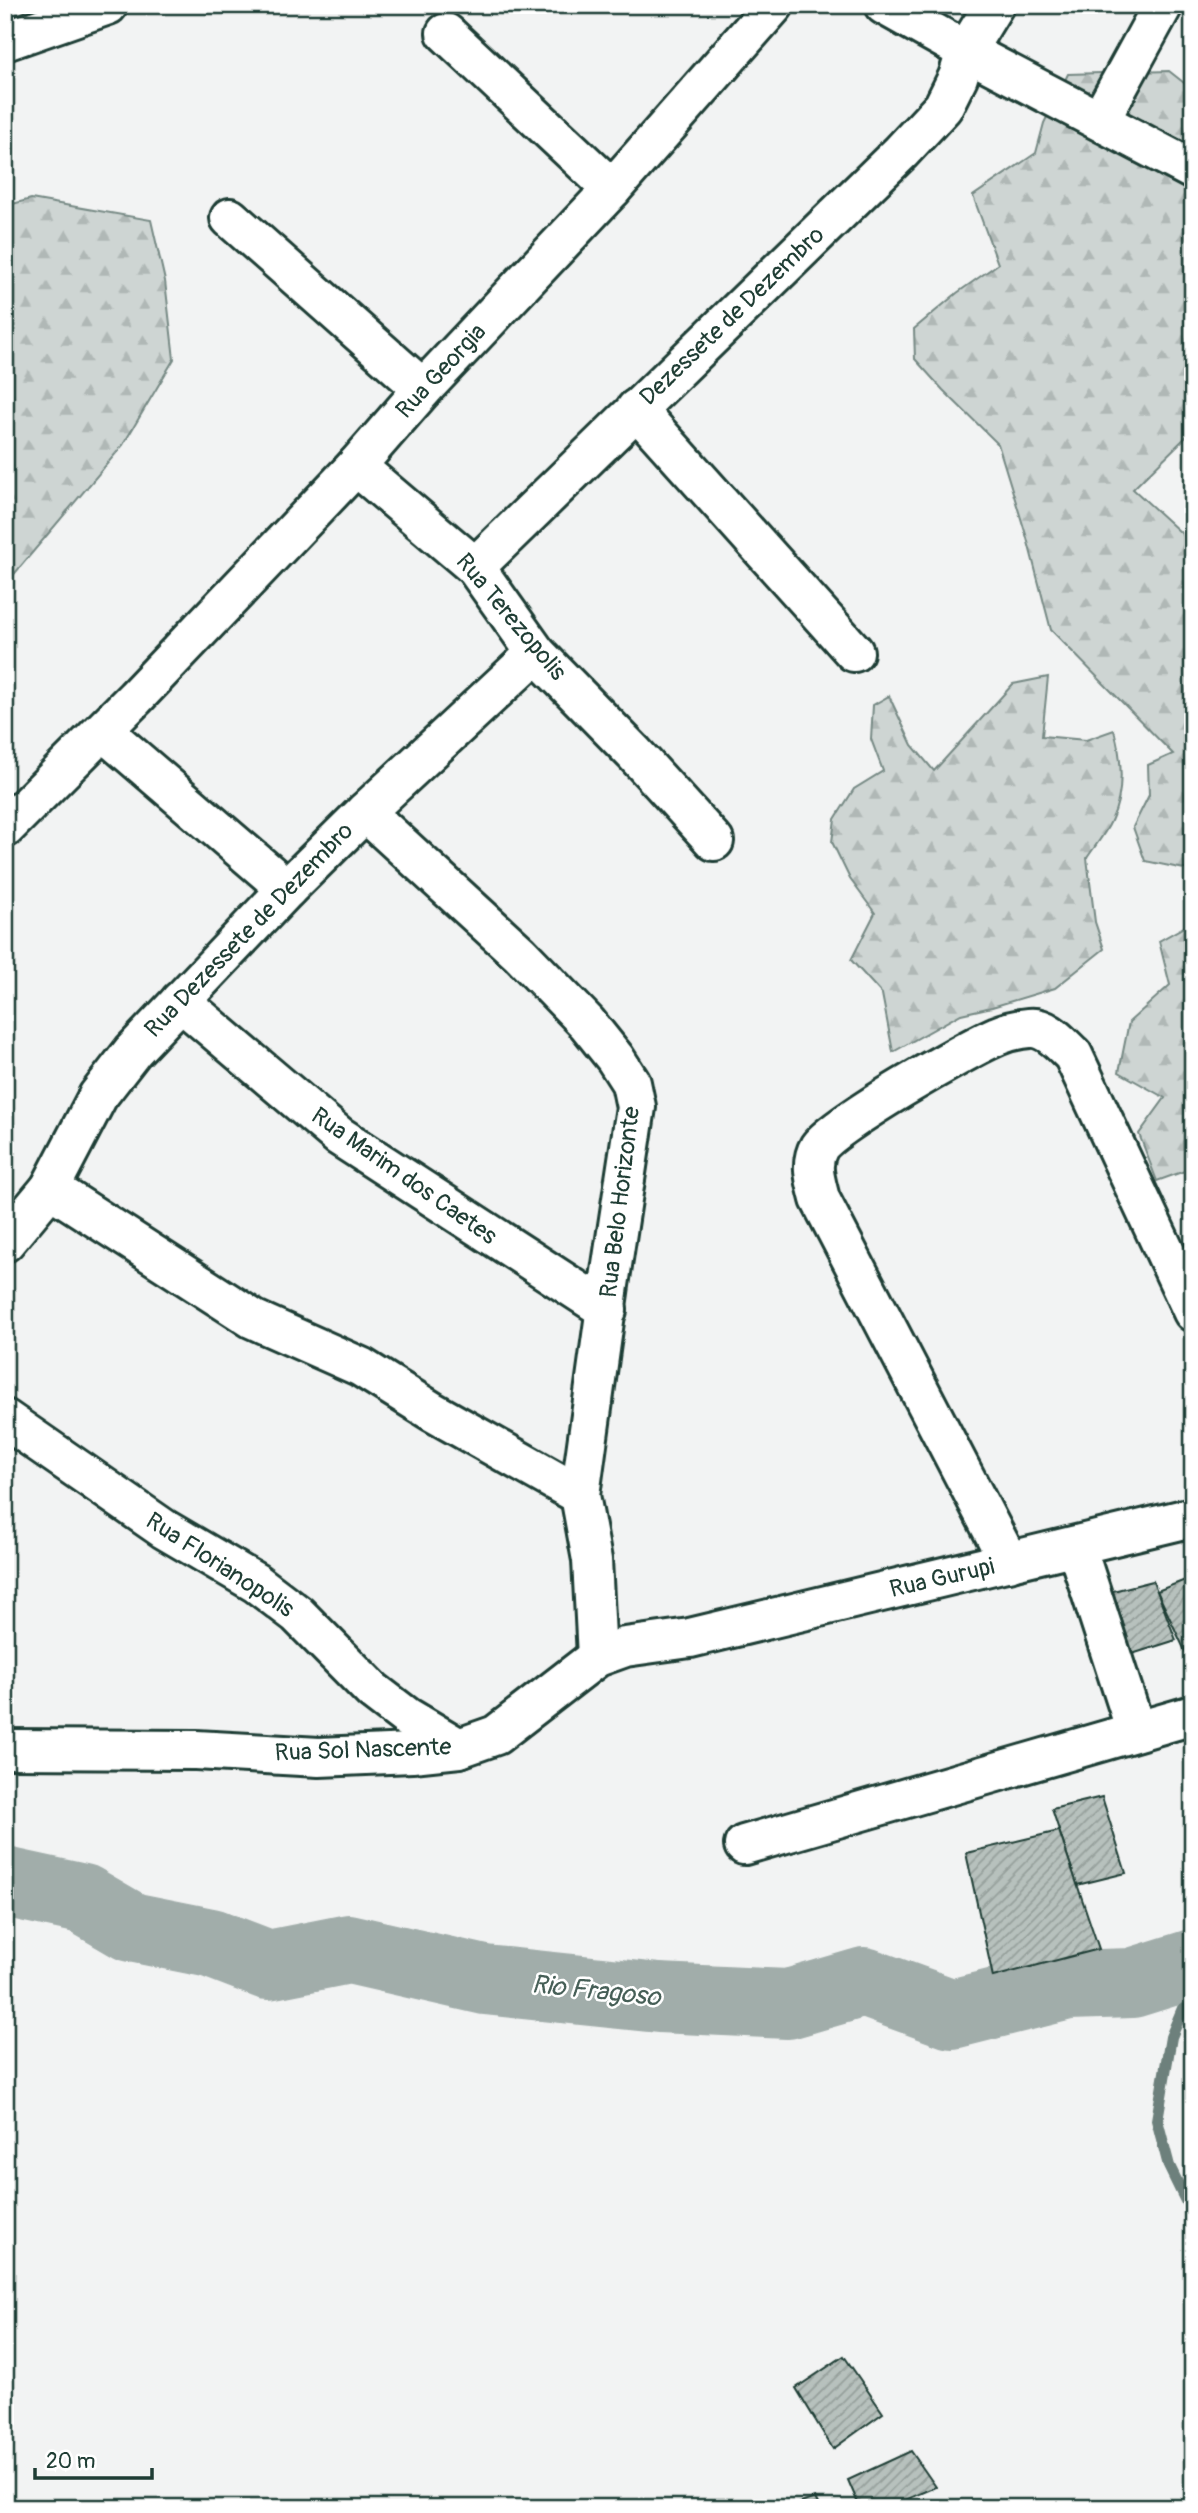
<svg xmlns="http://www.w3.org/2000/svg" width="1198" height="2513" font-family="Pangolin,sans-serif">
  <defs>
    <pattern id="forest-firs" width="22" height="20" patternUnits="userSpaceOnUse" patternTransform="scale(1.75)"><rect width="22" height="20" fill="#ced5d3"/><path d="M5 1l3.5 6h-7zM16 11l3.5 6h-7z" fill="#b0b8b6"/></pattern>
    <pattern id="building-hatch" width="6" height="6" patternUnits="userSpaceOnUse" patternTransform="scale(1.75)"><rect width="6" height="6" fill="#b7c1bd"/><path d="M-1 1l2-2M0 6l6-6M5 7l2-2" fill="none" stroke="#949e9a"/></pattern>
  </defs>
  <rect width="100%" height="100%" fill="#f2f3f3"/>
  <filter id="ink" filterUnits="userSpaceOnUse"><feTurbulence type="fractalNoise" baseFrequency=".0143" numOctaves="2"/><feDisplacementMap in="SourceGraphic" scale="14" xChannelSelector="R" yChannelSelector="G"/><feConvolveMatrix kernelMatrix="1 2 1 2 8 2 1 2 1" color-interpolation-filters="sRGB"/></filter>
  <g filter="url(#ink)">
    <g fill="url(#forest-firs)" stroke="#768984" stroke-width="2">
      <polygon points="1169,71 1193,90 1193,430 1133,489 1191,542 1193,540 1193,874 1189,870 1145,861 1133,827 1149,795 1148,765 1173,754 1051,630 1027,538 998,444 943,390 915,359 914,329 957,293 998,264 973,196 1036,153 1044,123 1068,74"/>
      <polygon points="31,199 151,220 165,281 174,359 123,445 5,585 5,206"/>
      <path d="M 1048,677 L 1042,736 L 1086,740 L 1114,730 C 1122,759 1125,792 1111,821 C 1105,834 1095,846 1087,858 L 1095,922 L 1104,949 L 1055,988 L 992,1007 L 961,1014 L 893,1052 L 882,994 L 851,960 L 875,913 L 850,879 L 832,842 L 835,819 L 854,789 L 883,771 L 871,739 L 873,705 L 889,696 L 912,745 L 934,771 L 1013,684 Z"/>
      <polygon points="1193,922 1193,1168 1157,1181 1139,1134 1165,1098 1119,1072 1129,1022 1170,985 1159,941"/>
    </g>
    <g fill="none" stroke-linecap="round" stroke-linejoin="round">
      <polyline stroke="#6d807b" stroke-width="12" points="1193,1994 1186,2001 1171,2037 1157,2120 1169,2166 1193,2215"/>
      <polyline stroke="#a1adaa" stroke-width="70" points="5,1882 83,1899 131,1927 211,1943 268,1965 349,1949 485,1980 659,1998 788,2004 864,1982 952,2014 1068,1985 1132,1983 1193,1964"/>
    </g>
    <g fill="url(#building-hatch)" stroke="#1f3d34" stroke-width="2">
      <polygon points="1193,1577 1193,1650 1186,1653 1157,1591"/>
      <polygon points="1153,1581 1176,1640 1132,1654 1113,1591"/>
      <polygon points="1102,1797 1126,1873 1077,1885 1052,1809"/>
      <polygon points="1059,1831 1099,1949 993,1977 966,1853"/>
      <polygon points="844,2356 883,2413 833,2449 796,2388"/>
      <polygon points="911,2451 936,2487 887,2508 860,2508 848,2480"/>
      <polygon points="815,2498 820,2508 786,2508"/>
    </g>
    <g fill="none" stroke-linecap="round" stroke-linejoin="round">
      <g stroke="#1f3d34" stroke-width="44">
        <g id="street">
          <polyline points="884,5 966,51 1193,170"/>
          <polyline points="446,33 612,189"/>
          <polyline points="5,41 108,5"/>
          <polyline points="1100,120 1163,5"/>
          <polyline points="230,218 423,389"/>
          <polyline points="636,409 854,652"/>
          <polyline points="356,466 475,567 536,653 634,753 714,841"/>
          <polyline points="475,567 901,152 943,107 958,77 966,51 994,5"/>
          <polyline points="103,731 287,889"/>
          <polyline points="365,812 520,954 587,1023 615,1058 631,1083 636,1107 609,1285 580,1495 592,1560 597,1657"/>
          <polyline points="5,828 135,698 356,466 423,389 612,189 774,5"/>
          <polyline points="180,1001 339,1136 607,1310"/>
          <polyline points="50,1188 253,1319 361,1367 433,1412 580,1495"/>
          <polyline points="5,1242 50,1188 98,1096 133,1051 287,889 365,812 536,653"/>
          <polyline points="5,1419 164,1529 256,1583 297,1614 373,1691 407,1717 459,1748"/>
          <polyline points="1076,1546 1136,1731"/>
          <path d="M 1009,1562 L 820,1199 C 816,1182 809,1164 819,1147 C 833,1125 968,1048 997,1036 C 1006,1032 1019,1029 1029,1028 C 1047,1026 1061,1044 1073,1055 L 1193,1312"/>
          <polyline points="5,1749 196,1750 319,1757 412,1753 459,1748 496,1735 597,1657 625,1647 690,1638 1193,1517"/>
          <polyline points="744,1845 1193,1715"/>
        </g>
      </g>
      <use href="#street" stroke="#fff" stroke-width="38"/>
    </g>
  </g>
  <g text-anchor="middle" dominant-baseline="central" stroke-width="5" stroke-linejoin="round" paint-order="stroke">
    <g font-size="24" fill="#1f3d34" stroke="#fff">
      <text transform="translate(732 316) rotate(-44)">Dezessete de Dezembro</text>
      <text transform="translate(441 371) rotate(-47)">Rua Georgia</text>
      <text transform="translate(511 617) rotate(50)">Rua Terezopolis</text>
      <text transform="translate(249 930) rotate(-46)">Rua Dezessete de Dezembro</text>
      <text transform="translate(404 1176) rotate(35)">Rua Marim dos Caetes</text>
      <text transform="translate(620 1202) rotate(-83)">Rua Belo Horizonte</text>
      <text transform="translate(220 1565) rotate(33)">Rua Florianopolis</text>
      <text transform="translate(942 1578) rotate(-13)">Rua Gurupi</text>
      <text transform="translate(363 1750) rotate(-2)">Rua Sol Nascente</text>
    </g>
    <g font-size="26" font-style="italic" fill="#465f57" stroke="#fff">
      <text transform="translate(596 1991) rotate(6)">Rio Fragoso</text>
    </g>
  </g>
  <rect width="1198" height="2513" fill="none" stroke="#fff" stroke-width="28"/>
  <rect x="14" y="14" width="1170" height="2485" fill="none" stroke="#1f3d34" stroke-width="2.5" filter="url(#ink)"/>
  <path d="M35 2468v10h117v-10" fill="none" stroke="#1f3d34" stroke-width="3.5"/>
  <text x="46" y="2468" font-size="21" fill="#1f3d34" stroke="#ffffff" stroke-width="5" paint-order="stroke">20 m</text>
</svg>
